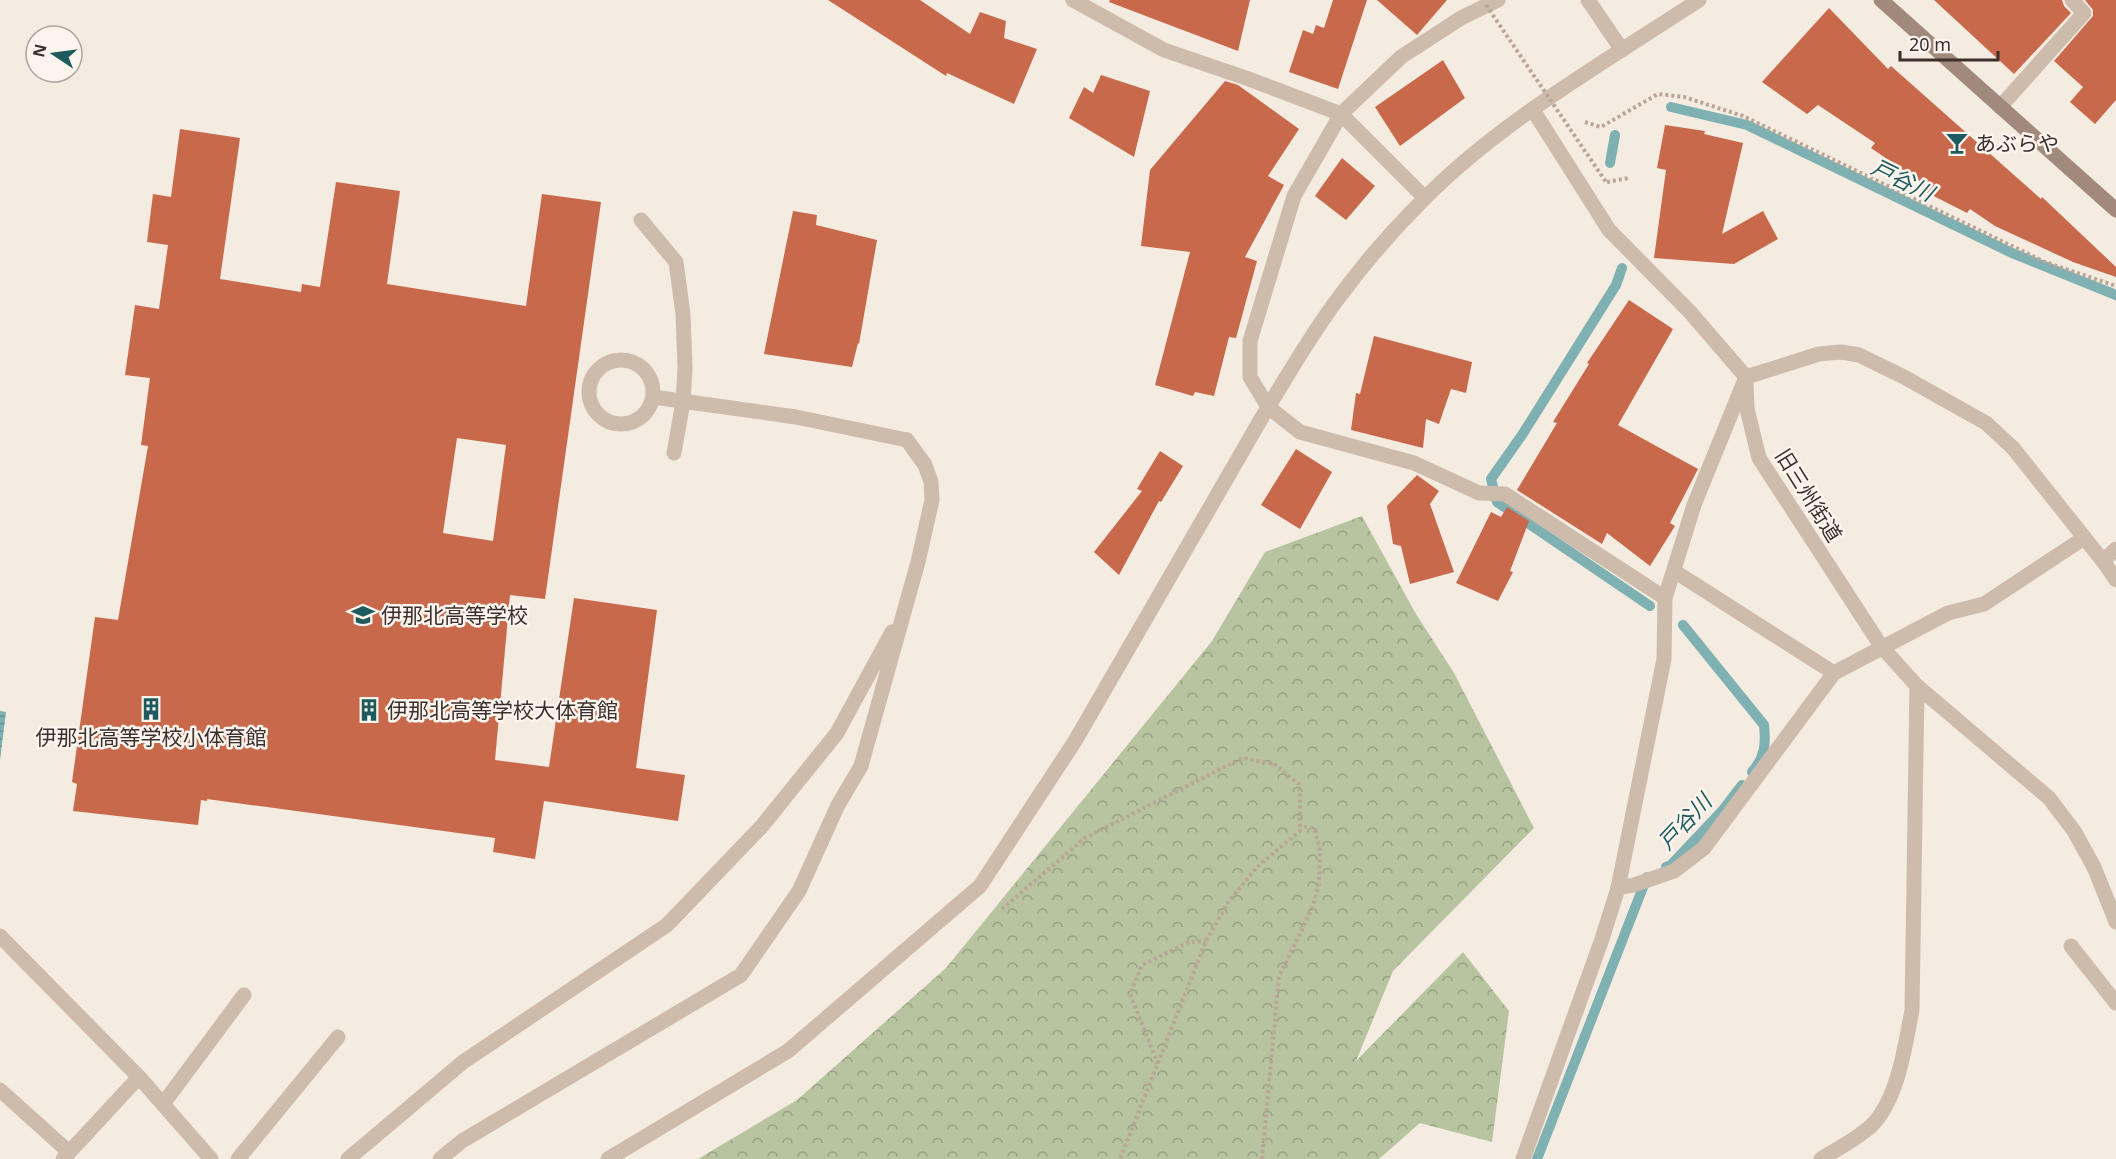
<svg xmlns="http://www.w3.org/2000/svg" width="2116" height="1159" font-family="'Noto Sans','Noto Sans JP',sans-serif">
  <defs>
    <pattern id="forest-crowns" width="20" height="18" patternUnits="userSpaceOnUse" patternTransform="scale(1.5)"><rect width="20" height="18" fill="#b8c4a0"/><path d="M2 6a3 3 0 1 1 6 0M12 15a3 3 0 1 1 6 0" fill="none" stroke="#97a083"/></pattern>
    <pattern id="water-rules" width="6" height="5" patternUnits="userSpaceOnUse" patternTransform="scale(1.5)"><rect width="6" height="5" fill="#7fb0b2"/><path d="M0 2.5h6" fill="none" stroke="#699091"/></pattern>
  </defs>
  <rect width="100%" height="100%" fill="#f4ebe1"/>
  <polygon fill="url(#forest-crowns)" points="1362,516 1416,614 1454,673 1534,828 1393,971 1356,1061 1463,952 1509,1011 1492,1142 1420,1123 1379,1159 698,1159 797,1100 946,968 1212,641 1265,552"/>
  <polygon fill="url(#water-rules)" points="0,711 6,712 0,760"/>
  <g fill="none" stroke-linecap="round" stroke-linejoin="round">
    <g stroke="#7fb0b2" stroke-width="10">
      <polyline points="1671,107 1747,125 2012,253 2116,295"/>
      <polyline points="1610,163 1615,135"/>
      <polyline points="1622,268 1616,285 1522,435 1491,479 1497,502 1650,606"/>
      <path d="M 1683,625 L 1764,725 C 1766,744 1765,757 1752,772"/>
      <polyline points="1666,867 1671,865 1722,811 1742,785"/>
      <polyline points="1537,1159 1647,877"/>
    </g>
  </g>
  <g fill="#c8694b" fill-rule="evenodd">
    <polygon points="828,0 920,0 970,34 980,12 1006,21 1004,38 1037,49 1014,104 947,73 946,76"/>
    <polygon points="1110,0 1250,0 1238,51 1109,2"/>
    <polygon points="1333,0 1367,0 1338,89 1289,72 1303,30 1313,34 1316,25 1324,28"/>
    <polygon points="1377,0 1447,0 1417,35"/>
    <polygon points="1934,0 2062,0 2064,6 2071,13 2014,74"/>
    <polygon points="2085,0 2116,0 2116,100 2095,124 2070,102 2083,87 2054,61 2093,16 2093,10"/>
    <polygon points="1829,8 1888,69 1891,66 2041,199 2042,197 2116,267 2116,277 2073,262 1995,226 1970,209 1967,213 1916,187 1921,182 1871,148 1875,143 1818,105 1807,114 1762,82"/>
    <polygon points="1443,60 1465,98 1400,146 1375,107"/>
    <polygon points="1101,75 1150,91 1134,157 1069,118 1084,87 1093,93"/>
    <polygon points="1225,81 1238,85 1299,129 1268,176 1284,185 1245,257 1257,261 1236,338 1229,337 1214,396 1195,392 1193,396 1155,385 1190,252 1141,246 1150,170"/>
    <polygon points="1665,125 1705,131 1704,134 1743,143 1722,234 1763,211 1778,239 1734,264 1654,258 1666,170 1657,168"/>
    <path d="M 180,129 L 240,138 L 220,279 L 301,292 L 302,284 L 320,287 L 336,182 L 400,191 L 387,284 L 526,306 L 542,194 L 601,202 L 545,599 L 510,595 L 495,760 L 549,767 L 574,598 L 657,610 L 636,768 L 685,775 L 678,821 L 544,801 L 535,859 L 493,852 L 495,838 L 207,799 L 207,801 L 201,800 L 198,825 L 73,811 L 77,784 L 72,782 L 95,617 L 118,620 L 148,446 L 141,445 L 150,378 L 125,375 L 135,305 L 159,309 L 168,245 L 147,242 L 153,194 L 171,197 ZM 457,438 L 506,445 L 493,541 L 443,533 Z"/>
    <polygon points="1342,158 1375,186 1346,220 1315,196"/>
    <polygon points="793,211 817,215 816,225 877,240 859,344 858,343 852,367 764,354"/>
    <polygon points="1629,300 1673,329 1618,425 1698,469 1670,523 1675,526 1650,566 1607,533 1602,544 1517,490 1557,423 1553,422 1589,364 1587,363"/>
    <polygon points="1374,336 1472,362 1466,393 1451,389 1439,424 1426,419 1423,448 1351,430 1356,393 1360,394"/>
    <polygon points="1296,449 1332,472 1300,529 1261,505"/>
    <polygon points="1160,451 1183,466 1161,502 1159,501 1119,575 1094,552 1142,491 1137,489"/>
    <polygon points="1417,475 1439,491 1430,504 1454,572 1410,584 1401,546 1393,544 1387,506"/>
    <polygon points="1507,507 1529,521 1510,571 1513,572 1498,601 1456,583 1491,512 1501,517"/>
  </g>
  <g fill="none" stroke-linecap="round" stroke-linejoin="round">
    <g stroke="#b9a596" stroke-width="4" stroke-dasharray="3 3" stroke-linecap="butt">
      <polyline points="1585,122 1601,127 1658,94 1684,97 1743,116 2045,262 2116,286"/>
      <polyline points="1607,182 1629,178"/>
      <polyline points="1002,909 1085,838 1242,758 1274,764 1300,785 1300,831 1257,867 1229,901 1206,941 1120,1159"/>
      <polyline points="1158,1064 1130,994 1142,965 1189,942 1206,941"/>
      <polyline points="1262,1159 1279,977 1312,908 1319,884 1320,849 1314,828 1300,826"/>
    </g>
    <g stroke="#cdbbac" stroke-width="15">
      <polyline points="641,220 676,262 683,314 685,368 683,402 674,453"/>
      <circle cx="621" cy="392" r="32"/>
      <polyline points="653,397 796,417 907,440"/>
      <polyline points="1618,888 1634,885 1674,871 1704,848 1834,673"/>
    </g>
    <g stroke="#cdbbac" stroke-width="15">
      <polyline points="1073,0 1164,50 1246,78 1341,114 1425,198"/>
      <polyline points="1498,0 1461,18 1401,57 1341,114 1294,196 1250,341 1250,377 1268,407 1300,432 1414,463 1479,493 1505,494 1665,598"/>
      <polyline points="1588,0 1622,50"/>
      <polyline points="2000,107 2084,13 2072,0"/>
      <polyline points="1533,110 1609,230 1690,312 1746,377"/>
      <polyline points="1746,377 1819,354 1841,352 1859,355 1904,377 1986,423 2013,448 2103,561 2116,580"/>
      <polyline points="1746,383 1747,409 1759,458 1881,646 1917,686 2049,798 2074,831 2094,867 2116,922"/>
      <polyline points="2103,561 2116,549"/>
      <polyline points="1674,571 1834,673 1948,613 1984,604 2084,538"/>
      <polyline points="0,936 139,1077 63,1159"/>
      <polyline points="2071,946 2116,1003"/>
      <polyline points="139,1077 211,1159"/>
      <polyline points="0,1090 69,1152"/>
      <polyline points="163,1104 244,995"/>
      <polyline points="238,1159 338,1037"/>
      <polyline points="348,1159 463,1062 667,925 762,826 837,733 892,632"/>
      <polyline points="440,1159 462,1141 741,975 799,891 838,805 861,766 918,562 932,500 931,482 925,465 907,440"/>
      <polyline points="1523,1159 1602,939 1618,888 1664,659 1665,598 1694,505 1746,377"/>
      <path d="M 1821,1159 C 1837,1149 1857,1139 1871,1126 C 1898,1100 1905,1046 1912,1010 L 1917,686"/>
    </g>
    <path stroke="#cdbbac" stroke-width="15" d="M 608,1159 L 788,1051 L 980,886 L 1075,741 L 1268,407 C 1291,370 1313,331 1340,296 C 1365,262 1393,230 1423,200 C 1499,122 1608,60 1699,0"/>
    <polyline stroke="#a18a7d" stroke-width="15" points="1881,0 2116,210"/>
    <polyline stroke="#b9a596" stroke-width="4" stroke-dasharray="3 3" stroke-linecap="butt" points="1486,5 1606,182"/>
  </g>
  <defs>
    <g id="bar-bare" transform="scale(1.8)"><path d="M-6-5H6L.8 .8V4.5H3.5V6h-7V4.5H-.8V.8Z" fill="#1f5a5e" stroke="#fbf5ee" stroke-width="2.5" paint-order="stroke"/></g>
    <g id="school-bare" transform="scale(1.8)"><path d="M0-5L7-2L0 1L-7-2ZM-4 1L0 2.5L4 1V4Q0 6-4 4Z" fill="#1f5a5e" stroke="#fbf5ee" stroke-width="2.5" paint-order="stroke"/></g>
    <g id="building-bare" transform="scale(1.8)"><path d="M-4-6H4V6H1V3H-1V6H-4ZM-2.5-4.3h1.7v1.8h-1.7ZM.8-4.3h1.7v1.8H.8ZM-2.5-1h1.7V.8h-1.7ZM.8-1h1.7V.8H.8Z" fill="#1f5a5e" stroke="#fbf5ee" stroke-width="2.5" paint-order="stroke"/></g>
  </defs>
  <g fill-rule="evenodd">
    <use href="#bar-bare" x="1957" y="143"/>
    <use href="#school-bare" x="363" y="615"/>
    <use href="#building-bare" x="151" y="709"/>
    <use href="#building-bare" x="369" y="710"/>
  </g>
  <g text-anchor="middle" dominant-baseline="central" stroke-width="5" stroke-linejoin="round" paint-order="stroke">
    <g font-size="21" fill="#3b302b" stroke="#fbf5ee" text-anchor="start">
      <text x="1975" y="143">あぶらや</text>
      <text x="381" y="615">伊那北高等学校</text>
      <text x="387" y="710">伊那北高等学校大体育館</text>
      <text x="151" y="737" text-anchor="middle">伊那北高等学校小体育館</text>
    </g>
    <g font-size="21" fill="#3b302b" stroke="#fbf5ee">
      <text transform="translate(1809 495) rotate(58)">旧三州街道</text>
    </g>
    <g font-size="22" font-style="italic" fill="#1f5a5e" stroke="#fbf5ee">
      <text transform="translate(1903 179) rotate(26)">戸谷川</text>
      <text transform="translate(1684 821) rotate(-47)">戸谷川</text>
    </g>
  </g>
  <g transform="translate(54 54) rotate(283)"><circle r="28" fill="#fbf5ee" stroke="#aea6a0" stroke-width="1.5"/>
  <path d="M0-4.5L10 22L0 15L-10 22Z" fill="#1f5a5e"/>
  <text y="-9" font-size="16" font-weight="bold" text-anchor="middle" fill="#3b302b">N</text>
  </g>
  <path d="M1900 51v9h98v-9" fill="none" stroke="#3b302b" stroke-width="3"/>
  <text x="1909" y="51" font-size="18" fill="#3b302b" stroke="#fbf5ee" stroke-width="4.5" paint-order="stroke">20 m</text>
</svg>
